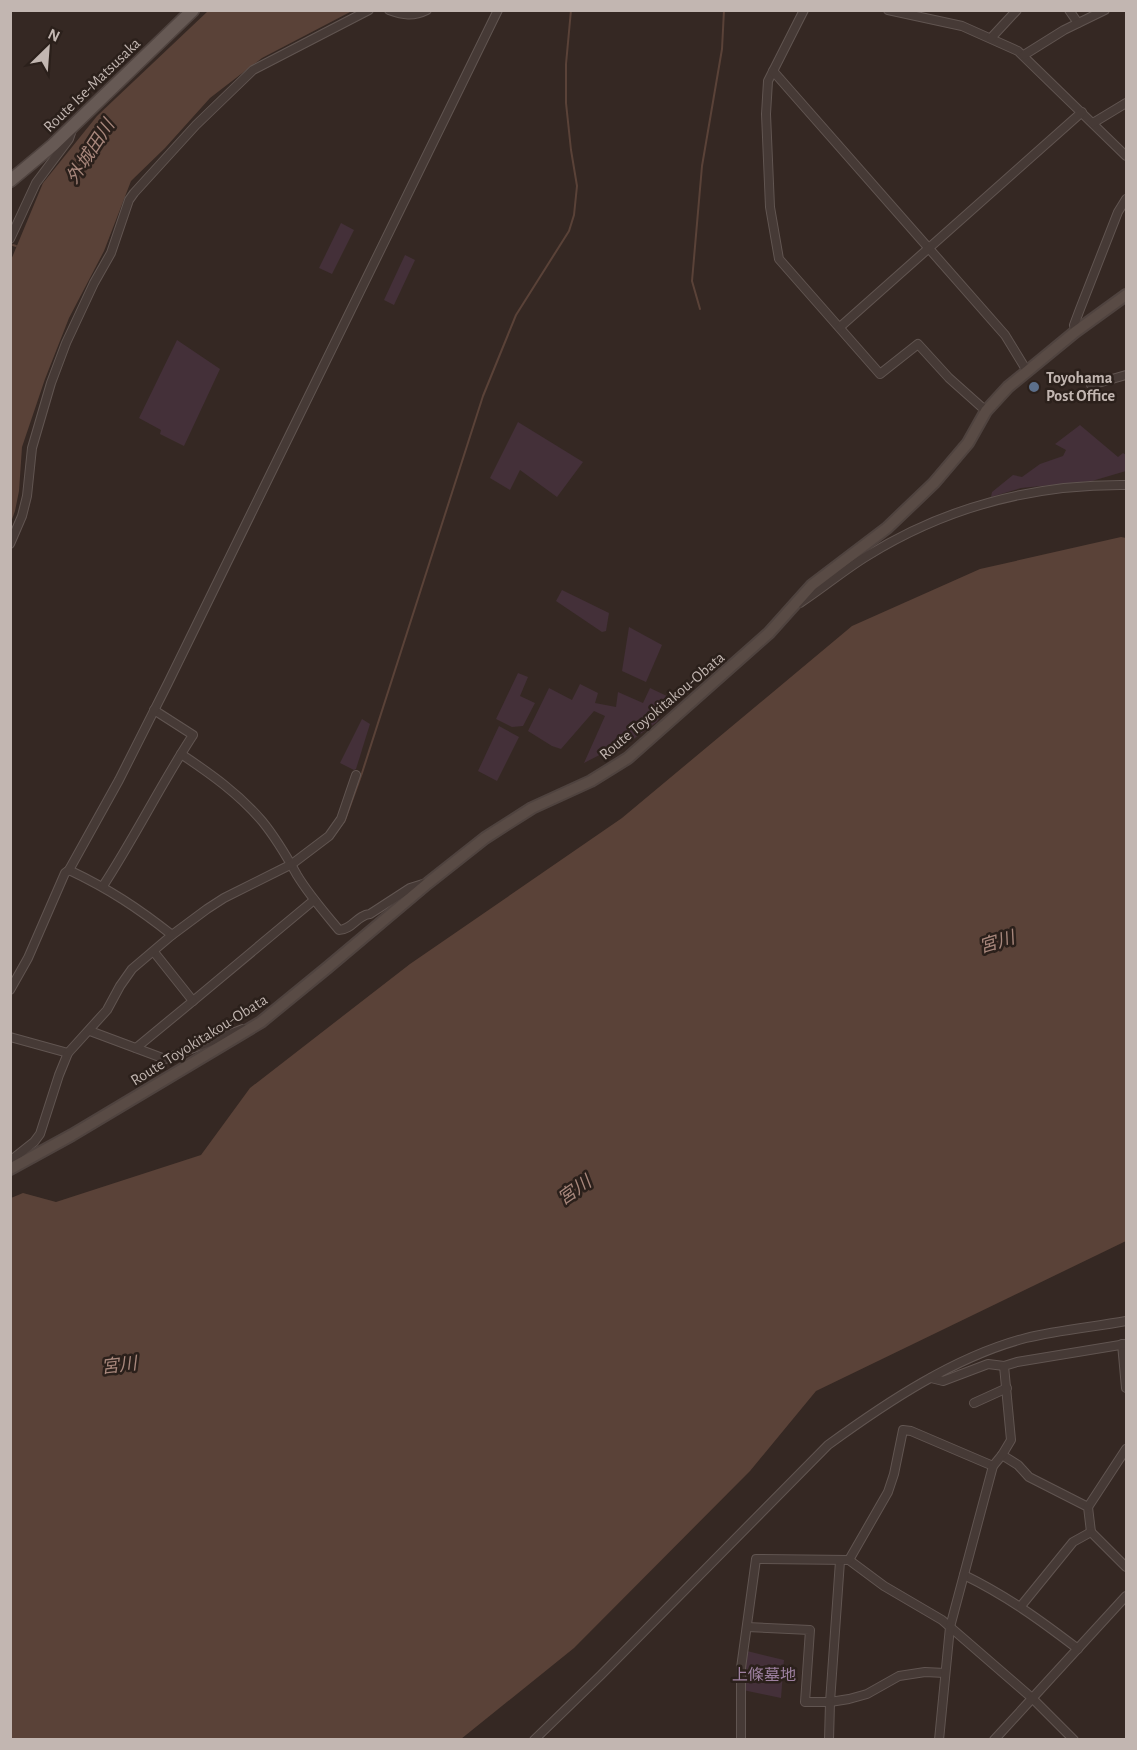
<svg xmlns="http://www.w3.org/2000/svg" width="1137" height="1750" font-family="'Alegreya Sans','Noto Sans JP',sans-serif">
  <rect width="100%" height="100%" fill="#352823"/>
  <g fill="#443039">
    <polygon points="341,223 354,230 332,274 319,268"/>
    <polygon points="405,255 415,260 394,305 384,300"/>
    <polygon points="177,340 220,369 184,446 160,434 161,430 139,418"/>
    <polygon points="518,422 583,462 557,497 520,470 510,490 490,478"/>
    <polygon points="1080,425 1118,457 1123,453 1126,455 1126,471 1092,481 1021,488 991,497 992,492 1013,475 1022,477 1040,464 1063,456 1066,450 1055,444"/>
    <polygon points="562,590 609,613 606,631 602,632 556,601"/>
    <polygon points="629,627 662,645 646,682 622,671"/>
    <polygon points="518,673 528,677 520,696 535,703 523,726 512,727 496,719"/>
    <polygon points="580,684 598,693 595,703 616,707 618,692 643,703 650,688 671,698 657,722 621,748 613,748 584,763 605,716 594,711 561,749 552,746 528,731 549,688 572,700"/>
    <polygon points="362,719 370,724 356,769 354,770 340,763"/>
    <polygon points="499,726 519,737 497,781 478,771"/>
    <polygon points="747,1651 784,1660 781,1698 743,1690"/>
  </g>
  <g fill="#5a4238">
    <polygon points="208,11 352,11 262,58 210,98 165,148 131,181 104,251 69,318 45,379 22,447 19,491 15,511 11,522 11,260 43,183 97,116"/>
    <polygon points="1121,537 1126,538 1126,1241 816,1391 750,1471 574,1648 461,1739 11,1739 11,1198 23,1193 56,1202 201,1155 250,1088 410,964 622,818 852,626 980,569"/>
  </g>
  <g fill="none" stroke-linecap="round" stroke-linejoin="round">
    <g stroke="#5a4238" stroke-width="2">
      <polyline points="13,245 16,246"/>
      <polyline points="700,309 692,281 702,166 722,49 724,10"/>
      <polyline points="332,838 345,820 362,773 483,396 516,315 569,231 574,215 577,186 571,150 566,103 566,64 571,10"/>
    </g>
    <g stroke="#615551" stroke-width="10">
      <g id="minor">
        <path d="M 389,10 C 403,15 413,17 427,10"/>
        <polyline points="804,10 768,81 766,114 770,207 779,259 880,374 918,344 949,378 986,411"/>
        <polyline points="888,10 962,26 1018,51 1126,156"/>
        <polyline points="1069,10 1078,23"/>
        <polyline points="991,38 1017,10"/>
        <polyline points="1024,55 1064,30 1105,10"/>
        <polyline points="773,71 1005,335 1027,371"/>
        <polyline points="1093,123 1126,103"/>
        <polyline points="10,239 36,183 69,139 73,127"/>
        <polyline points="840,327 1082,112"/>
        <polyline points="1075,332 1074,325 1080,309 1118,212 1126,199"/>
        <polyline points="1091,385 1126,375"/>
        <polyline points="10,544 22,516 27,496 32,448 51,383 66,343 94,283 111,253 129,200 134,193 196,125 253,70 369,10"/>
        <path d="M 800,603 C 823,588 844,570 867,556 C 946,507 1035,484 1126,485"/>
        <path d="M 181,754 C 211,774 239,794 262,821 C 276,838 287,857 297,875 C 309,895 325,913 339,930 C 352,930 357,915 370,914 L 410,888 L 426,883"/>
        <path d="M 69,870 C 109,889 138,908 172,935"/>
        <path d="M 103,886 C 135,837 161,784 193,735 L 154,710"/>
        <polyline points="154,952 193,1001 314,900"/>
        <polyline points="10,990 28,958 65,873 69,870 119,780 168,683 498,10"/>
        <polyline points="90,1031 165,1059 243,1029"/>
        <polyline points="10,1037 68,1053"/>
        <polyline points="136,1048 193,1001"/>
        <polyline points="10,1161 34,1142 40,1134 59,1075 68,1053 107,1010 120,986 132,969 172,935 207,909 224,898 292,864 329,836 341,819 356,775"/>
        <polyline points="1122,1344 1126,1388"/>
        <polyline points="931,1378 943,1381 988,1364 1004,1366"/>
        <polyline points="974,1403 1007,1388"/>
        <polyline points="1002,1455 1018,1465 1029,1477 1088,1507 1091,1532"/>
        <polyline points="1088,1507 1126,1449"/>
        <polyline points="849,1560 884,1586 942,1620 1032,1698 1074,1740"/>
        <polyline points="840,1561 830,1702 849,1699 867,1694 899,1676 925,1672 945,1673"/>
        <path d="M 964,1575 C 1007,1596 1040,1620 1078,1649"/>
        <polyline points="1021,1606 1073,1542 1091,1532 1126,1567"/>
        <polyline points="747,1627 810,1630 805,1702 830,1702 829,1740"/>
        <path d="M 534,1740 L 601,1675 L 828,1445 C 887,1402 956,1356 1026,1338 C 1059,1330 1093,1327 1126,1321"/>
        <polyline points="741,1740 741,1668 756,1559 849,1560 888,1492 894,1474 903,1430 911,1431 993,1466"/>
        <polyline points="939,1740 950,1627 993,1466 1002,1455 1011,1440 1004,1366 1017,1362 1126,1344"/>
        <polyline points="994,1740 1126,1596"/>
      </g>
    </g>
    <g stroke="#4f433f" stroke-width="14">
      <polyline id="secondary" points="10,1169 72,1135 261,1022 327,968 428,883 485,838 532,808 591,781 628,758 769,633 812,585 887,528 934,483 968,443 986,411 1008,387 1075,332 1126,295"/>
    </g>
    <g stroke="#4f433f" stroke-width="15">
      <polyline id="primary" points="10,181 53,145 193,10"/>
    </g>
    <use href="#minor" stroke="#463a36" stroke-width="8"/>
    <use href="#secondary" stroke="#594b45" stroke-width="10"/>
    <use href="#primary" stroke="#665954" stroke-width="12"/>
  </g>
  <circle fill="#5c6f8a" stroke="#2b201b" stroke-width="2" cx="1034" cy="387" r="6"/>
  <g text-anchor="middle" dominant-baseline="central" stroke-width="5" stroke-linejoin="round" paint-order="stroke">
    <g font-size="16" fill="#c2b6b1" stroke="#2b201b">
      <text transform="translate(92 85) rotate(-44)">Route Ise-Matsusaka</text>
      <text transform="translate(662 706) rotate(-40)">Route Toyokitakou-Obata</text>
      <text transform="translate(199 1040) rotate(-32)">Route Toyokitakou-Obata</text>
    </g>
    <g font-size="16" font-weight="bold" fill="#c2b6b1" stroke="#2b201b" text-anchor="start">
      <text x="1046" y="378">Toyohama<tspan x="1046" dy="18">Post Office</tspan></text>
    </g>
    <g font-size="16" fill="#9e81a1" stroke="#2b201b">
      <text x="764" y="1675">上條墓地</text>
    </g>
    <g font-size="18" font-style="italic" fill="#a8877c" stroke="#2b201b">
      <text transform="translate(91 152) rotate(-57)">外城田川</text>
      <text transform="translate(997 943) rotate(-17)">宮川</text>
      <text transform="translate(575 1191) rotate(-35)">宮川</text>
      <text transform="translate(119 1366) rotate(-7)">宮川</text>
    </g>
  </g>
  <rect width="1137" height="1750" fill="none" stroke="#c2b6b1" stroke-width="24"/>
  <g transform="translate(48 48) rotate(25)" stroke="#2b201b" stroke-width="4.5" paint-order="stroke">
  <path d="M0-4.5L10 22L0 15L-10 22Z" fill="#c2b6b1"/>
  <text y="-9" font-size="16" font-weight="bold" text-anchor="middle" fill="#c2b6b1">N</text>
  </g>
</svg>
